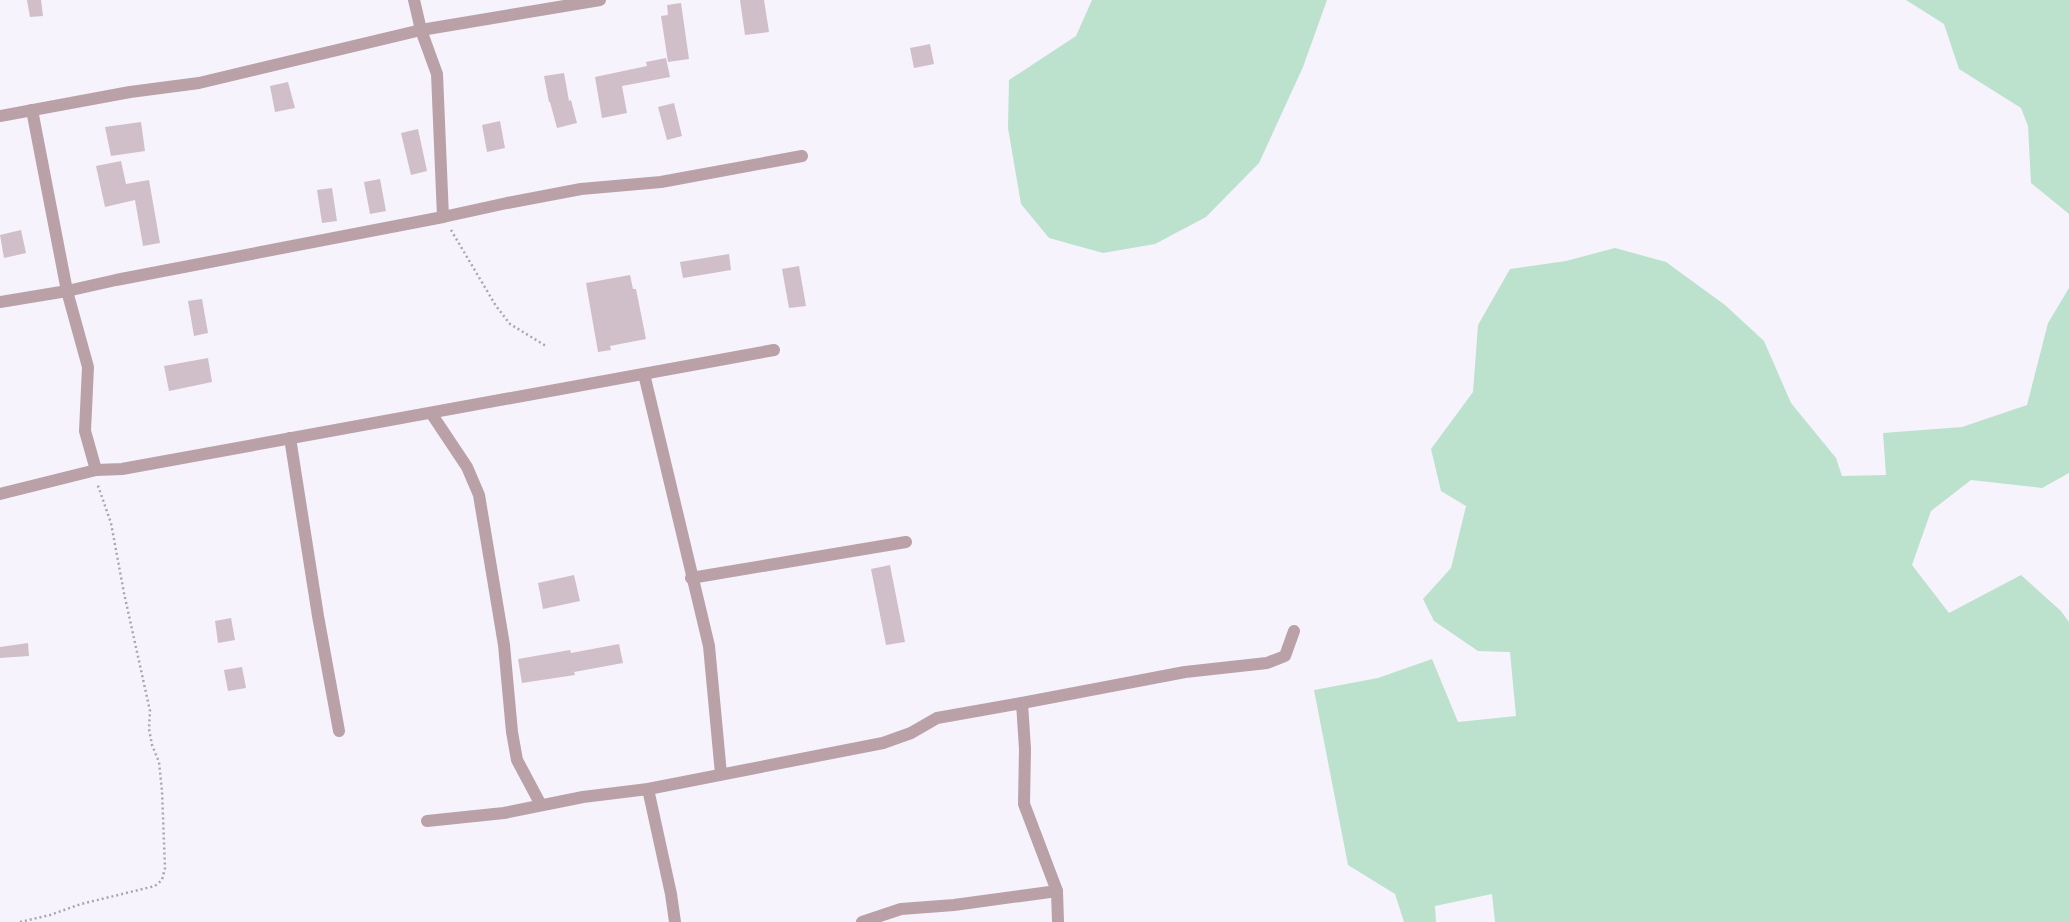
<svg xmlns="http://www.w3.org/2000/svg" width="2069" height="922" font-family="Quicksand,sans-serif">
  <rect width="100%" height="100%" fill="#f6f3fd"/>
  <g fill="#bce2cd">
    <polygon points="1092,0 1327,0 1303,67 1259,163 1206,217 1155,244 1103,253 1049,238 1021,204 1008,128 1009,80 1076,36"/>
    <polygon points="1906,0 2069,0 2069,214 2031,183 2028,126 2021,108 1959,69 1944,24"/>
    <polygon points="1615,248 1666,262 1725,305 1764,341 1791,403 1836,458 1842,476 1886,475 1883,433 1962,427 2027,405 2048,323 2069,288 2069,473 2042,488 1971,480 1931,511 1912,565 1949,613 2021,575 2061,611 2069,622 2069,922 1495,922 1492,894 1435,906 1436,922 1404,922 1395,894 1348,865 1314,690 1378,678 1432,659 1458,722 1516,716 1510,652 1478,651 1434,621 1423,599 1451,568 1466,506 1441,491 1431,449 1473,392 1478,325 1510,269 1566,261"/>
  </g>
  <g fill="#d0bfc8">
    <polygon points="27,0 41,0 43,16 30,17"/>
    <polygon points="740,0 764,0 769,32 745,35"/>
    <polygon points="681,3 689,59 668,62 661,16 668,15 667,5"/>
    <polygon points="930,44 934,64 914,68 910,48"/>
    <polygon points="666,58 670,77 622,86 627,113 602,118 595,77 647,66 646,62"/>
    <polygon points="564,73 569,101 571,100 577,123 557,128 550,102 549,102 544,76"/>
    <polygon points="288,82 295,108 275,112 270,86"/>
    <polygon points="674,103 682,136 667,140 658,107"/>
    <polygon points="500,121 505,148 487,152 482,125"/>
    <polygon points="141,122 145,151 111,156 105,127"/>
    <polygon points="418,129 427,171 411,175 401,133"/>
    <polygon points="121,161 126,184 149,180 160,243 143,246 135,200 105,207 96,166"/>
    <polygon points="380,179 386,211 370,214 364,182"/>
    <polygon points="332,188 337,221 322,223 317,190"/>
    <polygon points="21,230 26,253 4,258 0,235"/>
    <polygon points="729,254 731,270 683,278 680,262"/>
    <polygon points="799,266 806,306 789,308 782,269"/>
    <polygon points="630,275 633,289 636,289 646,339 610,346 611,350 598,352 586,283"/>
    <polygon points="202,299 208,333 194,336 188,301"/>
    <polygon points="208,358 212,382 169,391 164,366"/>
    <polygon points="890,565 905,642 886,645 871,569"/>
    <polygon points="574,575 580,601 543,609 538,583"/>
    <polygon points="231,618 235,640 218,643 215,621"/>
    <polygon points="28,643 29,656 0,658 0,647"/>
    <polygon points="619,644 623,663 574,672 575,675 522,683 518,659 570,650 571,653"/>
    <polygon points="242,667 246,688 228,691 224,670"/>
  </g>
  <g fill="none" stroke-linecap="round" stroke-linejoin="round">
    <g stroke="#a8a6ae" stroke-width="2.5" stroke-dasharray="2 3" stroke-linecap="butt">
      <polyline points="451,230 496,306 510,324 546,346"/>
      <polyline points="20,922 50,915 81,904 155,886 162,880 165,868 162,791 159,762 152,745 149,729 150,711 124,593 111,523 97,483"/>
    </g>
    <g stroke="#baa1a7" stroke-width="12">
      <polyline points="414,0 421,30 437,74 443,217"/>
      <polyline points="32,110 67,291 88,367 85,431 96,470"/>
      <polyline points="0,116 130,92 199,83 421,30 600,0"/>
      <polyline points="0,302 67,291 116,280 443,217 507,203 581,189 661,182 802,156"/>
      <polyline points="644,374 709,646 721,774"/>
      <polyline points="431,413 467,467 479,495 504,645 512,732 517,760 541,805"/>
      <polyline points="290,438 318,616 339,731"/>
      <polyline points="0,494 96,470 122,469 774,350"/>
      <polyline points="691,578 906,542"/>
      <polyline points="1022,703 1185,672 1267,663 1285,656 1294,631"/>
      <polyline points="648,789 671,894 675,922"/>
      <polyline points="427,821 504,813 583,797 648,789 883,743 911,733 937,718 1022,703 1025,749 1024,804 1057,891 1058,922"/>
      <polyline points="862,922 901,909 954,905 1057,891"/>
    </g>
  </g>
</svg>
